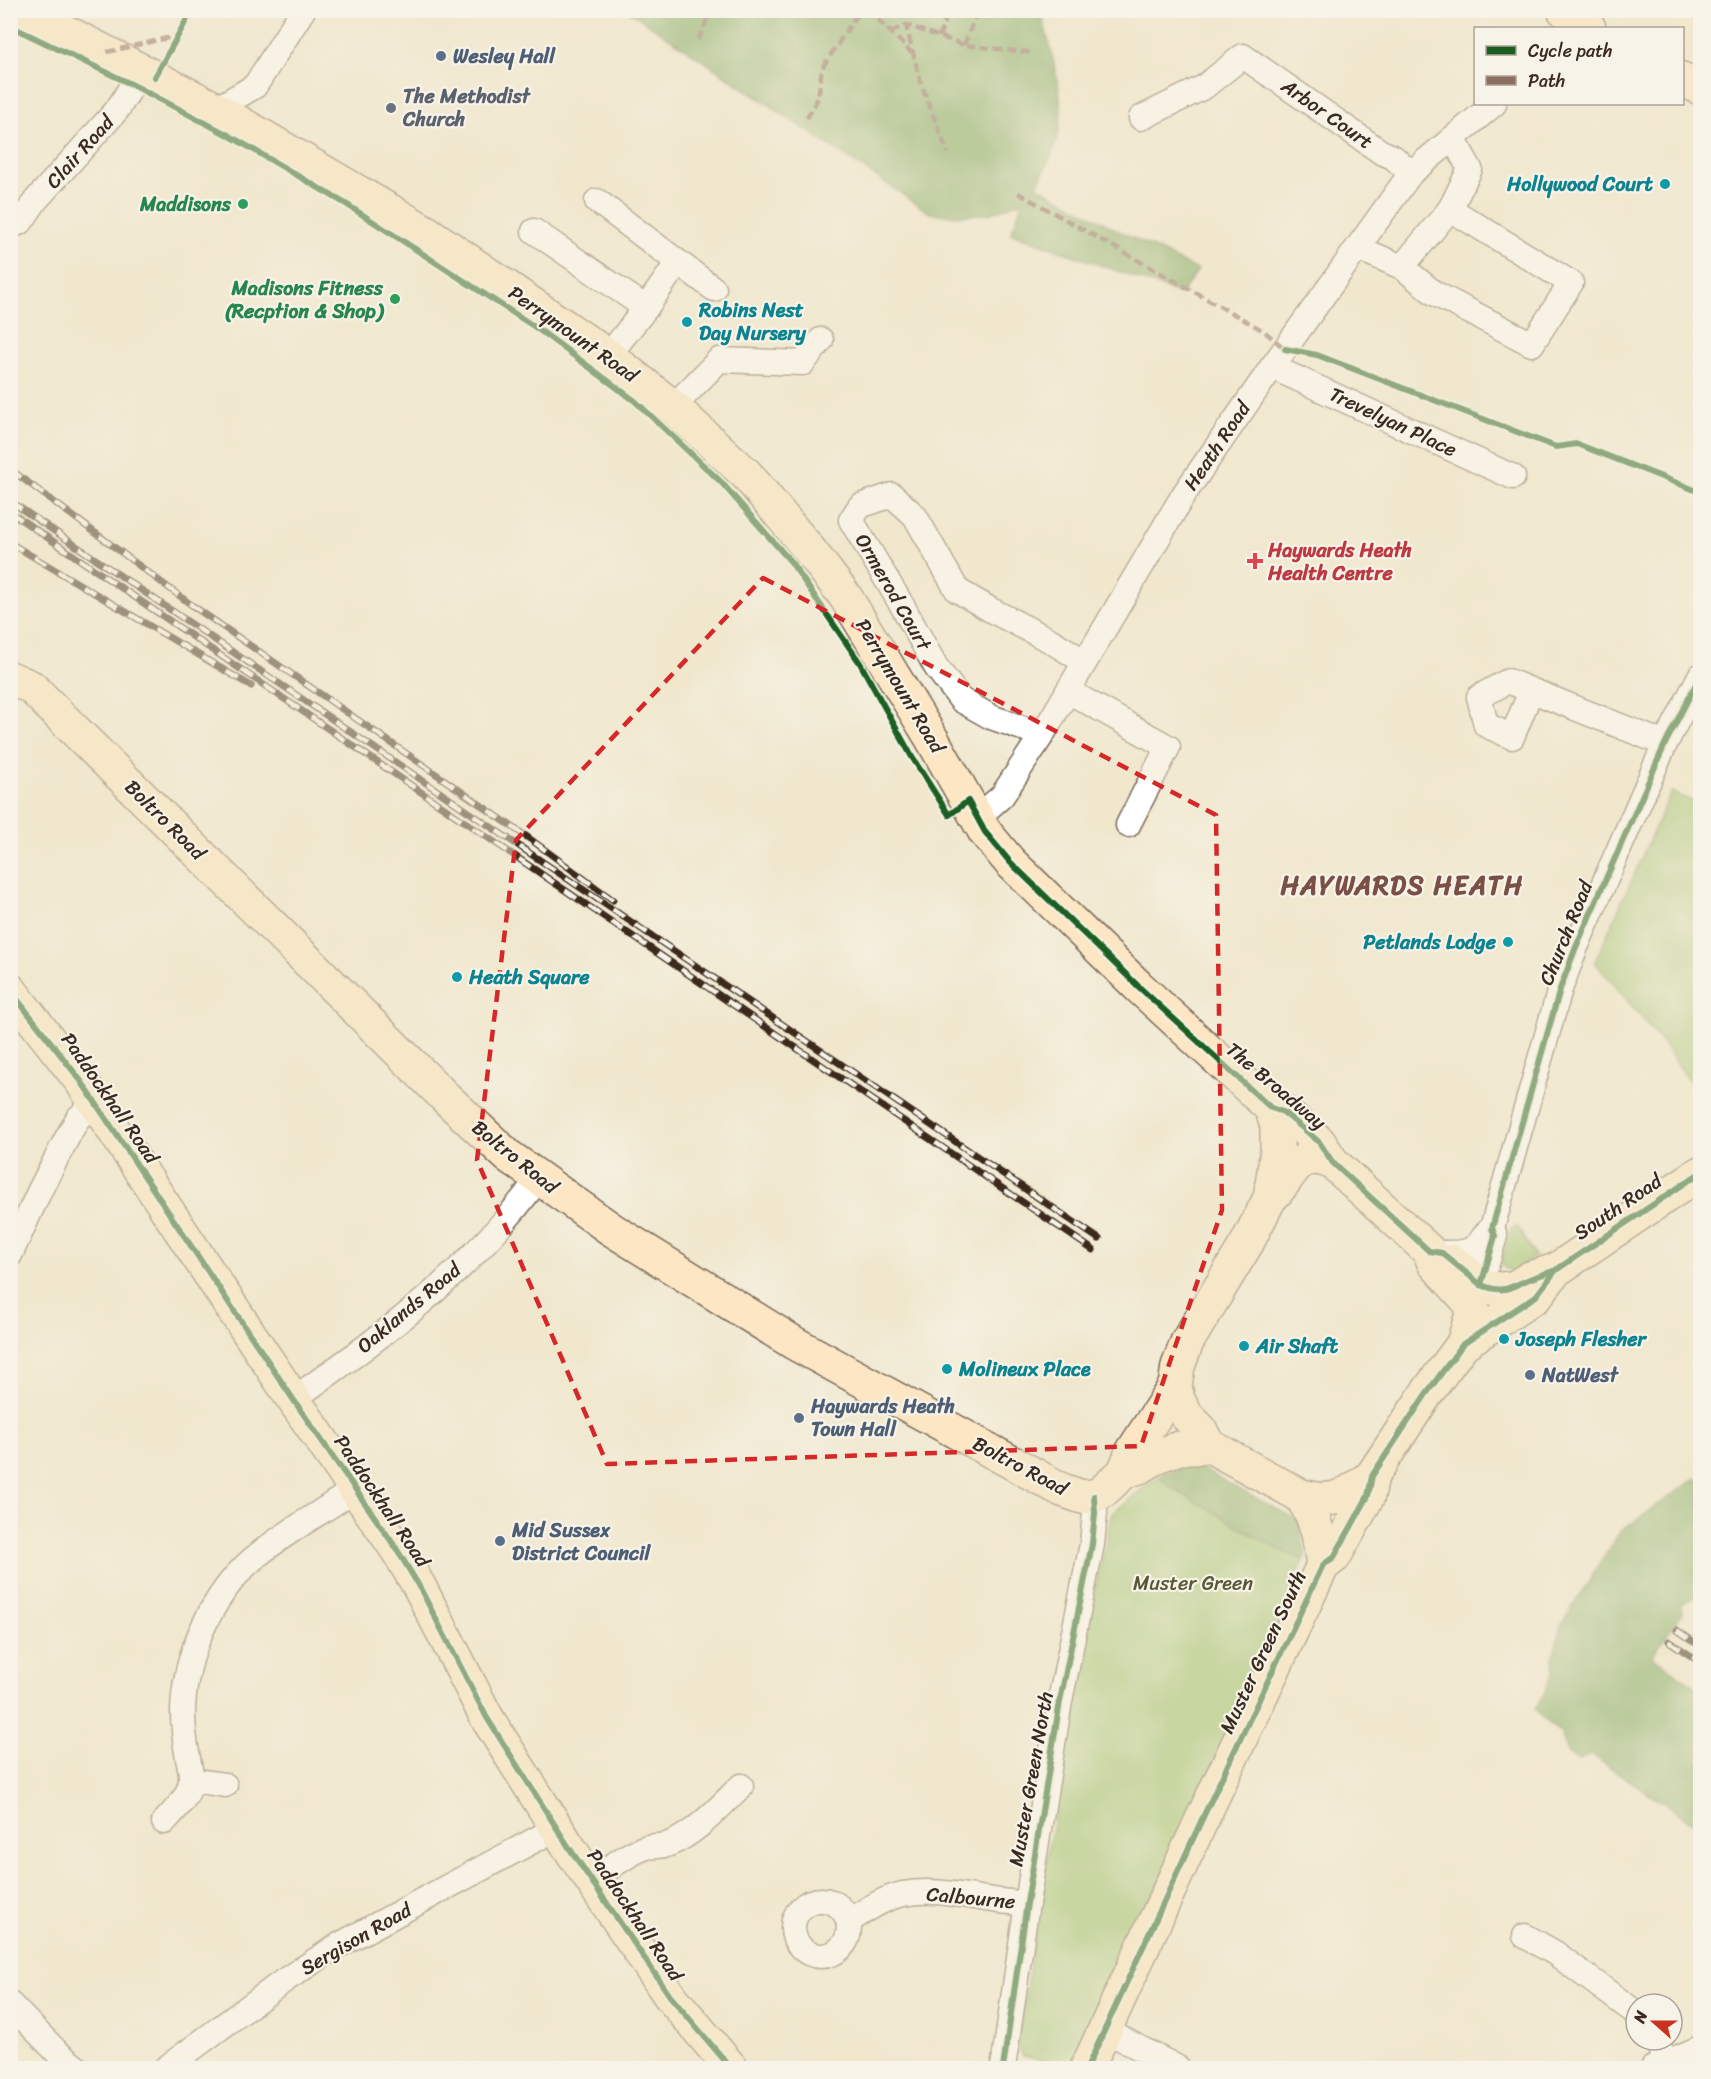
<svg xmlns="http://www.w3.org/2000/svg" width="1711" height="2079" font-family="Sriracha,sans-serif">
  <rect width="100%" height="100%" fill="#f7f3e8"/>
  <filter id="ink" filterUnits="userSpaceOnUse"><feTurbulence type="fractalNoise" baseFrequency=".0167" numOctaves="2"/><feDisplacementMap in="SourceGraphic" scale="12" xChannelSelector="R" yChannelSelector="G"/><feConvolveMatrix kernelMatrix="1 2 1 2 8 2 1 2 1" color-interpolation-filters="sRGB"/></filter>
  <filter id="wash" filterUnits="userSpaceOnUse"><feTurbulence type="fractalNoise" baseFrequency=".008" numOctaves="4" result="noise"/><feDisplacementMap in="SourceGraphic" scale="24" xChannelSelector="R" yChannelSelector="G"/><feGaussianBlur stdDeviation="1.35" result="paint"/><feColorMatrix in="noise" values="0 0 0 0 0 0 0 0 0 0 0 0 0 0 0 0 0 1.4 0 .05"/><feComposite in="paint" operator="in"/></filter>
  <g filter="url(#wash)">
    <rect width="100%" height="100%" fill="#f0e7cd"/>
    <g fill="#98c26e" stroke="#6a7646" stroke-width="1.5">
      <polygon points="1671,792 1700,805 1700,1096 1662,1042 1595,962"/>
      <polygon points="1517,1226 1535,1256 1514,1271 1506,1269 1501,1263 1511,1229"/>
      <polygon points="1194,1467 1306,1554 1286,1601 1289,1603 1073,2068 1043,2068 1044,2061 1023,2056 1017,2045 1073,1698 1090,1612 1112,1513 1158,1477"/>
    </g>
    <g fill="#7aa861" stroke="#5a6940" stroke-width="1.5">
      <path d="M 629,11 L 1041,11 C 1048,42 1065,94 1060,125 C 1057,147 1046,166 1037,186 L 1119,231 L 1198,270 L 1181,294 L 1011,233 L 1023,201 L 992,213 L 956,216 L 930,213 Z"/>
      <polygon points="1194,1465 1299,1521 1306,1554 1304,1560 1280,1550 1174,1489 1161,1479 1163,1473"/>
      <polygon points="1696,1478 1700,1482 1700,1595 1681,1604 1682,1613 1652,1656 1700,1690 1700,1827 1591,1755 1579,1760 1569,1754 1563,1743 1561,1734 1541,1716 1535,1709 1546,1690 1553,1672 1553,1657 1562,1624 1620,1532"/>
    </g>
  </g>
  <g filter="url(#ink)">
    <g fill="none" stroke-linecap="round" stroke-linejoin="round">
      <g stroke="#7a6c5b" stroke-width="27">
        <g id="street">
          <polyline points="216,109 255,86 303,10"/>
          <polyline points="1141,118 1204,87 1243,56 1381,152 1393,157 1411,173"/>
          <polyline points="597,201 678,262 646,308 608,356"/>
          <polyline points="10,226 21,222 36,200 117,110 142,70"/>
          <polyline points="534,231 646,308"/>
          <polyline points="1358,248 1402,267 1450,209 1470,169 1453,138"/>
          <polyline points="678,262 714,289"/>
          <polyline points="1402,267 1434,293 1532,344 1571,283 1450,209"/>
          <polyline points="1272,367 1513,477"/>
          <polyline points="673,407 719,360 803,363 821,340"/>
          <polyline points="1068,691 1168,747 1128,825"/>
          <polyline points="1531,691 1512,737 1486,725 1479,697 1508,681 1665,744"/>
          <polyline points="1042,735 991,717 961,700 936,667 903,607 851,520 860,506 892,495 915,516 957,590 991,610 1051,641 1085,662"/>
          <polyline points="978,817 1002,796 1042,735 1184,494 1272,367 1411,173 1494,104"/>
          <path d="M 1442,1253 C 1455,1253 1470,1254 1479,1243 C 1484,1237 1486,1232 1492,1228"/>
          <polyline points="10,1255 40,1190 68,1136 78,1118 96,1103"/>
          <polyline points="1477,1297 1495,1236 1492,1228 1560,989 1576,947 1665,744 1700,676"/>
          <path d="M 293,1399 C 383,1337 473,1269 538,1179"/>
          <polyline points="191,1780 225,1785"/>
          <path d="M 164,1822 C 174,1811 189,1797 191,1781 C 192,1774 189,1765 188,1758 C 185,1743 183,1727 183,1712 C 184,1656 211,1595 254,1558 C 285,1532 323,1512 356,1488"/>
          <path d="M 591,1881 C 607,1870 629,1852 647,1847 C 654,1845 662,1847 669,1844 C 696,1834 721,1805 741,1786"/>
          <circle cx="821" cy="1928" r="28"/>
          <path d="M 849,1921 C 865,1911 883,1898 903,1894 C 944,1886 985,1903 1027,1903"/>
          <polyline points="1525,1936 1555,1953 1636,2013"/>
          <polyline points="10,2004 57,2052 77,2068"/>
          <polyline points="1105,2030 1178,2068"/>
          <polyline points="1656,2040 1666,2062"/>
          <polyline points="166,2068 285,1980 339,1945 557,1828"/>
          <polyline points="1003,2068 1027,1903 1060,1701 1092,1544 1095,1513 1094,1496"/>
          <polyline points="1653,2068 1700,2048"/>
        </g>
      </g>
      <g stroke="#7a6c5b" stroke-width="36">
        <g id="secondary">
          <polyline points="23,10 216,109 426,232 608,356 673,407 747,475 808,548 845,596 932,739 985,832 1010,862 1139,987 1271,1108 1283,1112 1305,1130 1319,1142 1333,1163 1429,1251 1434,1263 1471,1304 1473,1311 1463,1344"/>
          <polyline points="1564,10 1589,28"/>
          <polyline points="1682,79 1700,88"/>
          <polyline points="10,678 31,687 446,1098 508,1156 611,1229 794,1343 1062,1490 1082,1497 1094,1496 1102,1492 1124,1472 1142,1466 1160,1455 1179,1448 1195,1448 1208,1445"/>
          <polyline points="10,990 81,1081 293,1399 396,1548 419,1586 487,1718 570,1849 670,1996 731,2068"/>
          <path d="M 1270,1198 C 1293,1179 1293,1146 1333,1163"/>
          <polyline points="1452,1261 1481,1285 1488,1288 1502,1289 1516,1287 1530,1278 1556,1270 1700,1173"/>
          <polyline points="1175,1386 1178,1400 1187,1416 1200,1429 1208,1445 1301,1496 1321,1500 1336,1498 1349,1492 1372,1476"/>
          <polyline points="1124,1472 1132,1452 1175,1386 1178,1366 1187,1342 1247,1243 1270,1198 1277,1150 1277,1126 1271,1108"/>
          <polyline points="1301,1496 1312,1515 1318,1533 1323,1565"/>
          <polyline points="1087,2068 1204,1815 1323,1565 1334,1557 1351,1527 1368,1496 1372,1476 1426,1394 1463,1344 1536,1296 1556,1270"/>
        </g>
      </g>
      <use href="#street" stroke="#fff" stroke-width="24"/>
      <use href="#secondary" stroke="#fce6c4" stroke-width="33"/>
      <g stroke="#3b2a1e" stroke-width="7">
        <g id="rail">
          <polyline points="10,469 193,606 530,839 613,900"/>
          <polyline points="10,501 1099,1239"/>
          <polyline points="10,512 1093,1250"/>
          <polyline points="10,543 251,686"/>
          <polyline points="1677,1630 1700,1646"/>
          <polyline points="1669,1641 1700,1662"/>
        </g>
      </g>
      <use href="#rail" stroke="#f7f3e8" stroke-width="4.5" stroke-dasharray="14" stroke-linecap="butt"/>
      <g stroke="#8d6e63" stroke-width="4.5" stroke-dasharray="9 4.5" stroke-linecap="butt">
        <polyline points="868,10 911,52"/>
        <polyline points="902,10 921,84 948,153"/>
        <polyline points="891,32 906,25 964,45 1034,53"/>
        <polyline points="939,37 949,10"/>
        <polyline points="698,40 706,22 708,10"/>
        <polyline points="964,45 978,10"/>
        <polyline points="107,52 176,36"/>
        <polyline points="807,118 818,98 822,68 860,10"/>
        <polyline points="1018,193 1264,331 1285,349 1289,349"/>
      </g>
      <g stroke="#f7f3e8" stroke-width="10">
        <g id="cycleway">
          <path d="M 10,26 L 133,85 L 230,136 L 346,204 L 538,329 L 635,401 L 721,482 L 791,562 L 860,663 L 912,757 L 949,815 L 968,801 L 985,832 L 1010,862 L 1139,987 L 1271,1108 L 1283,1112 L 1305,1130 L 1319,1142 L 1333,1163 L 1429,1251 L 1442,1253 L 1481,1285 C 1506,1295 1511,1286 1532,1278 C 1540,1275 1548,1273 1556,1270 L 1700,1173"/>
          <polyline points="155,77 192,10"/>
          <polyline points="1285,349 1317,355 1556,447 1577,444 1700,492"/>
          <polyline points="10,990 81,1081 293,1399 396,1548 419,1586 487,1718 570,1849 670,1996 731,2068"/>
          <polyline points="1481,1285 1495,1236 1492,1228 1560,989 1576,947 1665,744 1700,676"/>
          <polyline points="1003,2068 1027,1903 1060,1701 1092,1544 1095,1513 1094,1496"/>
          <polyline points="1087,2068 1204,1815 1323,1565 1334,1557 1351,1527 1368,1496 1372,1476 1426,1394 1463,1344 1536,1296 1556,1270"/>
        </g>
      </g>
      <use href="#cycleway" stroke="#1b5e20" stroke-width="6"/>
    </g>
  </g>
  <path d="M0 0H1711V2079H0ZM 763,578 L 1216,815 L 1222,1210 L 1141,1446 L 607,1464 L 477,1160 L 516,840 Z" fill="#f0e7cd" fill-opacity=".55" fill-rule="evenodd"/>
  <path fill="none" stroke="#d62828" stroke-width="4.5" stroke-dasharray="12 8" stroke-linejoin="round" d="M 763,578 L 1216,815 L 1222,1210 L 1141,1446 L 607,1464 L 477,1160 L 516,840 Z"/>
  <g fill="#5c6f8a" stroke="#f7f3e8" stroke-width="2">
    <circle cx="441" cy="56" r="6"/>
    <circle cx="1530" cy="1375" r="6"/>
    <circle cx="799" cy="1418" r="6"/>
    <circle cx="500" cy="1541" r="6"/>
  </g>
  <circle fill="#6b7280" stroke="#f7f3e8" stroke-width="2" cx="391" cy="108" r="6"/>
  <g fill="#0f9aa8" stroke="#f7f3e8" stroke-width="2">
    <circle cx="1665" cy="184" r="6"/>
    <circle cx="687" cy="322" r="6"/>
    <circle cx="1508" cy="942" r="6"/>
    <circle cx="457" cy="977" r="6"/>
    <circle cx="1504" cy="1339" r="6"/>
    <circle cx="1244" cy="1346" r="6"/>
    <circle cx="947" cy="1369" r="6"/>
  </g>
  <g fill="#2e9e5b" stroke="#f7f3e8" stroke-width="2">
    <circle cx="243" cy="204" r="6"/>
    <circle cx="395" cy="299" r="6"/>
  </g>
  <path fill="#e0444e" stroke="#f7f3e8" stroke-width="2" d="M1252 552h6v6h6v6h-6v6h-6v-6h-6v-6h6z"/>
  <g text-anchor="middle" dominant-baseline="central" stroke-width="4.5" stroke-linejoin="round" paint-order="stroke">
    <g font-size="20" font-weight="bold" fill="#4e5e75" stroke="#f7f3e8" text-anchor="start">
      <text x="453" y="56">Wesley Hall</text>
      <text x="1542" y="1375">NatWest</text>
      <text x="811" y="1406">Haywards Heath<tspan x="811" dy="23">Town Hall</tspan></text>
      <text x="512" y="1530">Mid Sussex<tspan x="512" dy="23">District Council</tspan></text>
    </g>
    <g font-size="20" font-weight="bold" fill="#5b616d" stroke="#f7f3e8" text-anchor="start">
      <text x="403" y="96">The Methodist<tspan x="403" dy="23">Church</tspan></text>
    </g>
    <g font-size="20" fill="#3b2a1e" stroke="#f7f3e8">
      <text transform="translate(1327 114) rotate(35)">Arbor Court</text>
      <text transform="translate(80 152) rotate(-48)">Clair Road</text>
      <text transform="translate(573 334) rotate(35)">Perrymount Road</text>
      <text transform="translate(1393 422) rotate(25)">Trevelyan Place</text>
      <text transform="translate(1217 446) rotate(-56)">Heath Road</text>
      <text transform="translate(893 592) rotate(60)">Ormerod Court</text>
      <text transform="translate(900 686) rotate(59)">Perrymount Road</text>
      <text transform="translate(165 820) rotate(45)">Boltro Road</text>
      <text transform="translate(1566 933) rotate(-68)">Church Road</text>
      <text transform="translate(1276 1086) rotate(40)">The Broadway</text>
      <text transform="translate(110 1098) rotate(55)">Paddockhall Road</text>
      <text transform="translate(515 1157) rotate(39)">Boltro Road</text>
      <text transform="translate(1618 1207) rotate(-34)">South Road</text>
      <text transform="translate(409 1308) rotate(-40)">Oaklands Road</text>
      <text transform="translate(1020 1466) rotate(28)">Boltro Road</text>
      <text transform="translate(382 1501) rotate(56)">Paddockhall Road</text>
      <text transform="translate(1263 1652) rotate(-65)">Muster Green South</text>
      <text transform="translate(1031 1779) rotate(-80)">Muster Green North</text>
      <text transform="translate(971 1898) rotate(5)">Calbourne</text>
      <text transform="translate(635 1915) rotate(56)">Paddockhall Road</text>
      <text transform="translate(356 1939) rotate(-30)">Sergison Road</text>
    </g>
    <g font-size="20" font-weight="bold" fill="#0d838f" stroke="#f7f3e8" text-anchor="start">
      <text x="1653" y="184" text-anchor="end">Hollywood Court</text>
      <text x="699" y="310">Robins Nest<tspan x="699" dy="23">Day Nursery</tspan></text>
      <text x="1496" y="942" text-anchor="end">Petlands Lodge</text>
      <text x="469" y="977">Heath Square</text>
      <text x="1516" y="1339">Joseph Flesher</text>
      <text x="1256" y="1346">Air Shaft</text>
      <text x="959" y="1369">Molineux Place</text>
    </g>
    <g font-size="20" font-weight="bold" fill="#27864d" stroke="#f7f3e8" text-anchor="end">
      <text x="231" y="204">Maddisons</text>
      <text x="383" y="288">Madisons Fitness<tspan x="383" dy="23">(Recption &amp; Shop)</tspan></text>
    </g>
    <g font-size="20" font-weight="bold" fill="#be3a42" stroke="#f7f3e8" text-anchor="start">
      <text x="1268" y="550">Haywards Heath<tspan x="1268" dy="23">Health Centre</tspan></text>
    </g>
    <g font-size="20" fill="#575836" stroke="#f7f3e8">
      <text x="1193" y="1583">Muster Green</text>
    </g>
    <g font-size="26" font-weight="bold" letter-spacing="1.5" fill="#7a4f46" stroke="#f7f3e8">
      <text x="1402" y="885">HAYWARDS HEATH</text>
    </g>
  </g>
  <rect width="1711" height="2079" fill="none" stroke="#f7f3e8" stroke-width="36"/>
  <rect x="1474" y="27" width="210" height="78" fill="#f7f3e8" stroke="#aca397" stroke-width="1.5"/>
  <rect x="1486" y="46" width="30" height="9" fill="#1b5e20" stroke="#aca397" stroke-width="1.5"/>
  <text x="1528" y="57" font-size="18" fill="#3b2a1e">Cycle path</text>
  <rect x="1486" y="76" width="30" height="9" fill="#8d6e63" stroke="#aca397" stroke-width="1.5"/>
  <text x="1528" y="87" font-size="18" fill="#3b2a1e">Path</text>
  <g transform="translate(1654 2022) rotate(291)"><circle r="28" fill="#f7f3e8" stroke="#aca397" stroke-width="1.5"/>
  <path d="M0-4.5L10 22L0 15L-10 22Z" fill="#c8321e"/>
  <text y="-9" font-size="16" font-weight="bold" text-anchor="middle" fill="#3b2a1e">N</text>
  </g>
</svg>
